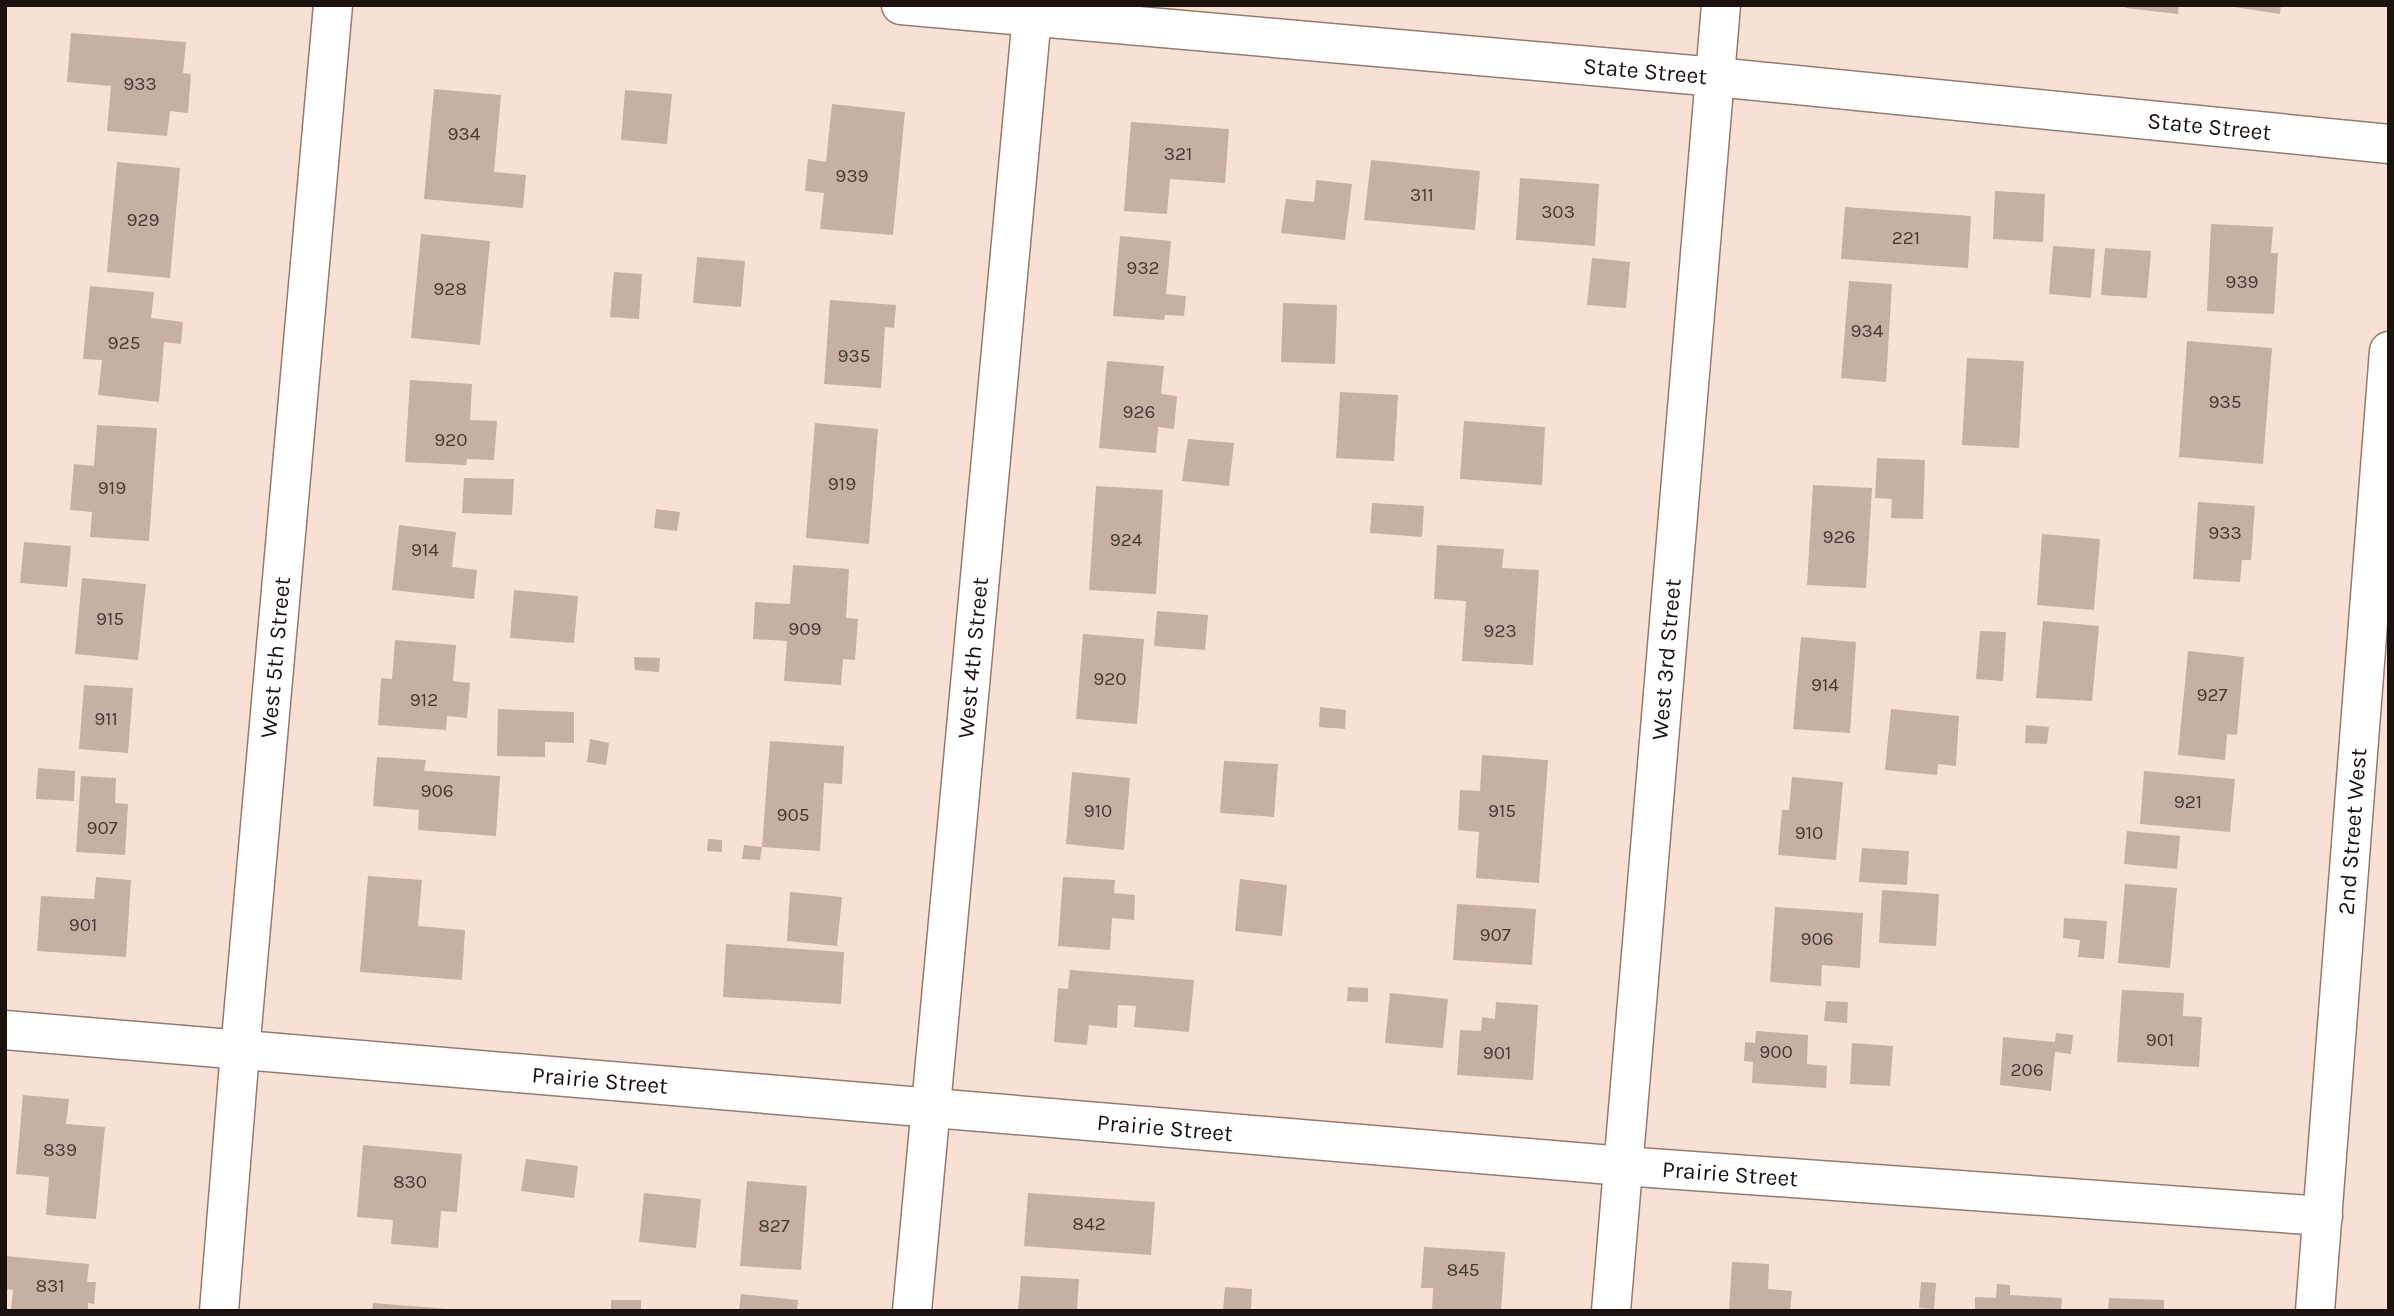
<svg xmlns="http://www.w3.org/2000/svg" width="2394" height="1316" font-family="Karla,sans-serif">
  <rect width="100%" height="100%" fill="#f9e0d4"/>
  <g fill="#c7afa4">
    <polygon points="2125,5 2179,5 2178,14 2125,8"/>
    <polygon points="2221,5 2281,5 2280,14"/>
    <polygon points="71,33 186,42 183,73 191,74 188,113 170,111 167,136 107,131 111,86 67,82"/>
    <polygon points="434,89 501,95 494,172 526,175 523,208 424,199"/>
    <polygon points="625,90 672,94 667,144 621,140"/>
    <polygon points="832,104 905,112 893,235 820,229 824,193 805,191 808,159 826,162"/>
    <polygon points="1131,122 1229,129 1225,183 1170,179 1167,214 1124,211"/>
    <polygon points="1371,160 1480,171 1475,230 1364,220"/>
    <polygon points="117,162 180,168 170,278 107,272"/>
    <polygon points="1520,178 1599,184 1595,246 1516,240"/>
    <polygon points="1316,180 1352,184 1345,240 1281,233 1286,199 1314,202"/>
    <polygon points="1995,191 2045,194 2043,242 1993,239"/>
    <polygon points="1845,207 1971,216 1968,268 1841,259"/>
    <polygon points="2211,224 2273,227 2271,253 2278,253 2274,314 2207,311"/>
    <polygon points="421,234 490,241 480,345 411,338"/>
    <polygon points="1120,236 1171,241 1166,294 1186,296 1184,316 1165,315 1164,320 1113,316"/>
    <polygon points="2053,246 2095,249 2091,298 2049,294"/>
    <polygon points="2105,248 2151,251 2147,298 2101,295"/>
    <polygon points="697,257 745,261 741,307 693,303"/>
    <polygon points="1592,258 1630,262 1626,308 1587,305"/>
    <polygon points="614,272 642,274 639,319 610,317"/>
    <polygon points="1849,281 1892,284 1886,382 1841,378"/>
    <polygon points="90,286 154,292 151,318 183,322 181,344 164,342 159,402 98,395 102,360 83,359"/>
    <polygon points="830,300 896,305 894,328 885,327 881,388 824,384"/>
    <polygon points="1283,303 1337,305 1335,364 1281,362"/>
    <polygon points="2187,341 2272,348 2263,464 2179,457"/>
    <polygon points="1967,358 2024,361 2019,448 1962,445"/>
    <polygon points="1107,361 1164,366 1161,394 1177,396 1174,429 1158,427 1156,453 1099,448"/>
    <polygon points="410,380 472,384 470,420 497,421 494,460 467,459 466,465 405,462"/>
    <polygon points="1340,392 1398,395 1394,461 1336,458"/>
    <polygon points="1464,421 1545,427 1542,485 1460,479"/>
    <polygon points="815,423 878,429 869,544 806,538"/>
    <polygon points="97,425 157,428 149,541 90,537 92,512 70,510 74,464 94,466"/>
    <polygon points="1188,439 1234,443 1229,486 1182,481"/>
    <polygon points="1877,458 1925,460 1923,519 1891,518 1892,499 1875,498"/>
    <polygon points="464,478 514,479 512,515 462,513"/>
    <polygon points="1813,485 1872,488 1866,588 1807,585"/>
    <polygon points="1096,486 1163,490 1156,594 1089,590"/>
    <polygon points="2198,502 2255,506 2251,560 2242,560 2240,582 2193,579"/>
    <polygon points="1372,503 1424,506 1422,537 1370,533"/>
    <polygon points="656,509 680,512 677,531 654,528"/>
    <polygon points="399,525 456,532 452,567 477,570 474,599 392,590"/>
    <polygon points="2042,534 2100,539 2094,610 2037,605"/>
    <polygon points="24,542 71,546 67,587 20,583"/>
    <polygon points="1437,545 1504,549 1502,568 1539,570 1533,665 1462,661 1466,601 1434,599"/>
    <polygon points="793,565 849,569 846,618 858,619 855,660 843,659 841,685 784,681 787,641 753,639 755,602 790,604"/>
    <polygon points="82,578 146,584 138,660 75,654"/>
    <polygon points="514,590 578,596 574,643 510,638"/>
    <polygon points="1157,611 1208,615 1205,650 1154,646"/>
    <polygon points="2043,621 2099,626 2092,701 2036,698"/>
    <polygon points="1980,631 2006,632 2003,681 1976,679"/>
    <polygon points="1083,634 1144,639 1137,724 1076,719"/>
    <polygon points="1801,637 1856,642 1850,733 1793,729"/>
    <polygon points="395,640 456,645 453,681 470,683 467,718 447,716 446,730 378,725 381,678 392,679"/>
    <polygon points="2188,651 2244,657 2237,735 2227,734 2225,760 2178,755"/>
    <polygon points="634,657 660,658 659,672 635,670"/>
    <polygon points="84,685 133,688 128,753 79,749"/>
    <polygon points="1320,707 1346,710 1345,729 1319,727"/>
    <polygon points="498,709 574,712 574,743 545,742 545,757 497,756"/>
    <polygon points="1891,709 1959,716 1956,766 1938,764 1937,775 1885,770"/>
    <polygon points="2026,725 2049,727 2047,744 2025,743"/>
    <polygon points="590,739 609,743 606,765 587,762"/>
    <polygon points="770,741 844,746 842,784 824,783 820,851 762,847"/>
    <polygon points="1482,755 1548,760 1539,883 1476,878 1479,832 1458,830 1460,790 1480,791"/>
    <polygon points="377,757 426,760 424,771 500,776 496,836 418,830 419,810 373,806"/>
    <polygon points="1224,761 1278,764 1274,817 1220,813"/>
    <polygon points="38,768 75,771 74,801 36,799"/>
    <polygon points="2144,771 2235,779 2230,832 2140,824"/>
    <polygon points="1072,772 1130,778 1124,850 1066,844"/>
    <polygon points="81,776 116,778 115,803 128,804 125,855 76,852"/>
    <polygon points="1792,777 1843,782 1836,860 1778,855 1782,810 1789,810"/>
    <polygon points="2127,831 2180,836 2177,869 2124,864"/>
    <polygon points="708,839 722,840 722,852 707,851"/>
    <polygon points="744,845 762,847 760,860 742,859"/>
    <polygon points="1862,848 1909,851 1907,885 1859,882"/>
    <polygon points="368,876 422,880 418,926 465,930 462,980 360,972"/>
    <polygon points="96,877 131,880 126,957 37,951 41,896 94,899"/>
    <polygon points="1063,877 1115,880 1114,893 1135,895 1134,920 1112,918 1110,950 1058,946"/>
    <polygon points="1240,879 1287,885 1282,936 1235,931"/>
    <polygon points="2125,884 2177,888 2170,968 2118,963"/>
    <polygon points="1882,890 1939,894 1936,946 1879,943"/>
    <polygon points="790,892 842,897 837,946 787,941"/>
    <polygon points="1457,904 1536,909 1532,965 1453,960"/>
    <polygon points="1775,907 1863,913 1860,968 1822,965 1821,986 1770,982"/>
    <polygon points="2064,918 2107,921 2104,959 2078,957 2080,940 2063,938"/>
    <polygon points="726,944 844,952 841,1004 723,997"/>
    <polygon points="1070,970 1194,980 1189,1032 1134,1027 1136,1006 1118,1005 1117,1028 1089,1025 1087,1045 1054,1042 1058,988 1068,989"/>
    <polygon points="1348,987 1368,988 1368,1002 1347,1001"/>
    <polygon points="2122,990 2184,993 2183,1016 2202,1017 2199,1067 2117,1062"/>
    <polygon points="1390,993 1448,999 1443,1048 1385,1043"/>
    <polygon points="1826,1001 1848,1002 1847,1023 1824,1021"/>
    <polygon points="1496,1002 1538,1005 1533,1080 1457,1075 1460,1030 1481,1031 1482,1017 1495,1019"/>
    <polygon points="1756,1031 1808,1035 1807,1064 1827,1066 1826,1088 1752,1083 1753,1062 1744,1061 1745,1042 1755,1043"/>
    <polygon points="2056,1033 2073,1035 2071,1054 2055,1052 2051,1091 2000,1085 2003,1037 2055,1042"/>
    <polygon points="1852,1043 1893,1046 1890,1086 1850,1084"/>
    <polygon points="23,1095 69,1099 66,1124 105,1127 96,1219 46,1215 49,1177 16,1174"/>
    <polygon points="363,1145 462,1154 457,1212 441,1211 438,1248 391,1244 393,1220 357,1217"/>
    <polygon points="526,1159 578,1166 574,1198 521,1191"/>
    <polygon points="747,1181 807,1186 801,1270 740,1266"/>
    <polygon points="644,1193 701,1199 696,1248 639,1242"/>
    <polygon points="1028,1193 1155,1202 1151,1255 1024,1246"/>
    <polygon points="1424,1247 1505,1252 1501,1311 1432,1311 1433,1288 1421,1288"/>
    <polygon points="5,1256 89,1264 87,1282 96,1282 94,1304 88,1303 88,1311 11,1310 13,1290 5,1289"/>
    <polygon points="1732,1262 1769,1264 1768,1289 1792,1291 1790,1311 1729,1311"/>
    <polygon points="1021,1276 1079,1279 1077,1311 1018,1311"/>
    <polygon points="1921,1282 1936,1283 1934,1309 1919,1308"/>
    <polygon points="1997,1284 2010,1285 2010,1295 2062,1298 2061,1311 1975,1311 1975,1297 1996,1298"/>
    <polygon points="1225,1287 1252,1289 1251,1311 1223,1311"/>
    <polygon points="741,1294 798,1300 797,1311 739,1311"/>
    <polygon points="2109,1298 2164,1300 2164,1311 2108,1311"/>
    <rect x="611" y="1300" width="30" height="11"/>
    <polygon points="373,1303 449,1309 449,1311 372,1311"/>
  </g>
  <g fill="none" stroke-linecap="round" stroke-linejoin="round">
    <g stroke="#927c71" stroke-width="41">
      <g id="minor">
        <path id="s1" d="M 901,5 L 1716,77 L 2389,144"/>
        <path id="s2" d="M 5,1030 L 1623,1166 L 2323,1216"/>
        <path id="s3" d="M 219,1311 L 240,1051 L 333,5"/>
        <path id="s4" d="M 912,1311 L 1033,5"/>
        <path id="s5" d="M 1611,1311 L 1721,5"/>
        <path id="s6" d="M 2315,1311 L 2389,351"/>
      </g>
    </g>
    <use href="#minor" stroke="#fff" stroke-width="38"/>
  </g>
  <g text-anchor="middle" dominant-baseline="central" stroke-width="5" stroke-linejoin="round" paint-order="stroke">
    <g font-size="19" fill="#463934">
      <text x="140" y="84">933</text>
      <text x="464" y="134">934</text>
      <text x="1178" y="154">321</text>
      <text x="852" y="176">939</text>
      <text x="1422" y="195">311</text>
      <text x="1558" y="212">303</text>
      <text x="143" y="220">929</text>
      <text x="1906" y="238">221</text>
      <text x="1143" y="268">932</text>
      <text x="2242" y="282">939</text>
      <text x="450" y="289">928</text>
      <text x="1867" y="331">934</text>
      <text x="124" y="343">925</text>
      <text x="854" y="356">935</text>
      <text x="2225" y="402">935</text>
      <text x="1139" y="412">926</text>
      <text x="451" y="440">920</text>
      <text x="842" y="484">919</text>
      <text x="112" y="488">919</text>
      <text x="2225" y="533">933</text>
      <text x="1839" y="537">926</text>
      <text x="1126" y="540">924</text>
      <text x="425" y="550">914</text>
      <text x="110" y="619">915</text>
      <text x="805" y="629">909</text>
      <text x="1500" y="631">923</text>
      <text x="1110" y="679">920</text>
      <text x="1825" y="685">914</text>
      <text x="2212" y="695">927</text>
      <text x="424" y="700">912</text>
      <text x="106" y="719">911</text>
      <text x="437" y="791">906</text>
      <text x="2188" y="802">921</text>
      <text x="1098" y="811">910</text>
      <text x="1502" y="811">915</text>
      <text x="793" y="815">905</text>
      <text x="102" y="828">907</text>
      <text x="1809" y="833">910</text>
      <text x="83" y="925">901</text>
      <text x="1495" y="935">907</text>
      <text x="1817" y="939">906</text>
      <text x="2160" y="1040">901</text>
      <text x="1776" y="1052">900</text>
      <text x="1497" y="1053">901</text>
      <text x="2027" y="1070">206</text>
      <text x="60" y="1150">839</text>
      <text x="410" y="1182">830</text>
      <text x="1089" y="1224">842</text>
      <text x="774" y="1226">827</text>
      <text x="1463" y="1270">845</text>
      <text x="50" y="1286">831</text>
    </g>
    <g font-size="23" fill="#1b120f" stroke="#f9e0d4">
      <text stroke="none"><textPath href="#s1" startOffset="747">State Street</textPath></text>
      <text stroke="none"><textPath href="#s1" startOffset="1314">State Street</textPath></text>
      <text stroke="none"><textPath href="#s3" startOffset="656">West 5th Street</textPath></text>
      <text stroke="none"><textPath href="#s4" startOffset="656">West 4th Street</textPath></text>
      <text stroke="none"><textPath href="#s5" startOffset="654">West 3rd Street</textPath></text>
      <text stroke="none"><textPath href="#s6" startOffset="481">2nd Street West</textPath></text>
      <text stroke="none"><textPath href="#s2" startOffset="597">Prairie Street</textPath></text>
      <text stroke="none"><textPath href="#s2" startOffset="1164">Prairie Street</textPath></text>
      <text stroke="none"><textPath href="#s2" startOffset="1731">Prairie Street</textPath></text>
    </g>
  </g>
  <rect width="2394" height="1316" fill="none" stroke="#1b120f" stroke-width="14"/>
</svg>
